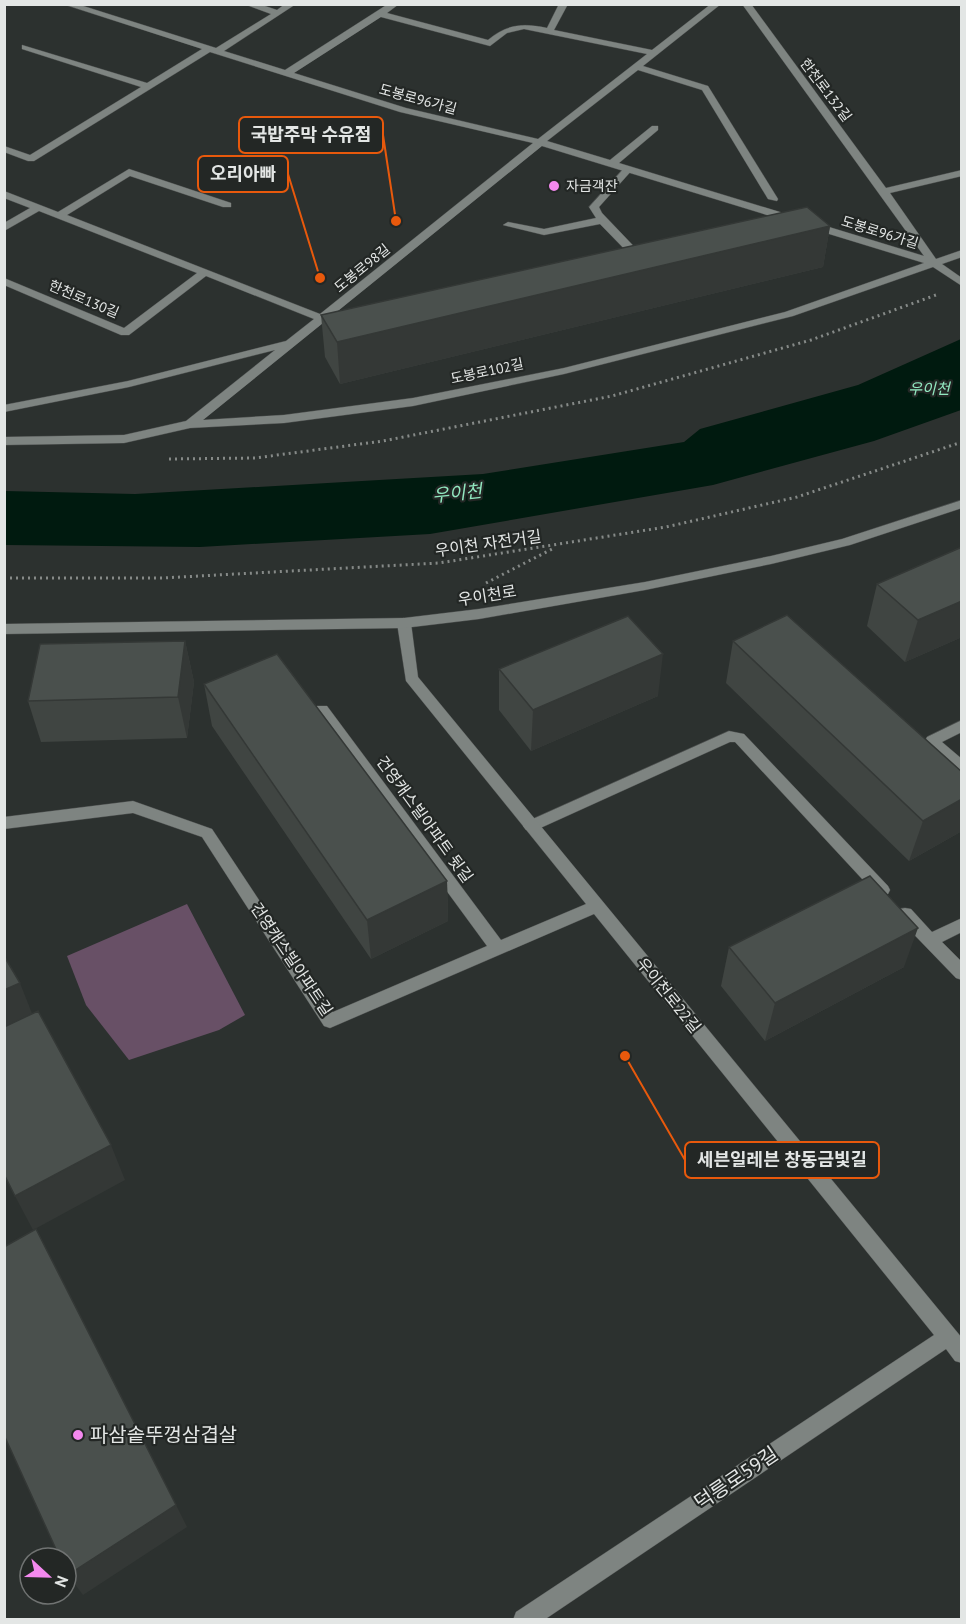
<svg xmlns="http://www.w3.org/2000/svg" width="966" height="1624" font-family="'PT Sans','Noto Sans KR',sans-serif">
  <rect width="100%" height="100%" fill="#2c312f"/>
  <polygon fill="#685066" points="187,904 245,1015 219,1030 129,1060 86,1005 67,956"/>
  <polygon fill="#001a0f" points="961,339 961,410 874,441 713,485 430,534 200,547 5,545 5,491 135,494 483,474 684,442 700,429 858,385"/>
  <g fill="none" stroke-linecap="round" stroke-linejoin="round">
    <g stroke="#4b4e4d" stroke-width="1">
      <g id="service">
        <polygon points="625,167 633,169 599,207 602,213 646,259 646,263 638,263 600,224 544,235 503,225 508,222 544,229 596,218 589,207"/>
        <polygon points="962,720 962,732 942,742 962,759 962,773 957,772 925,741 927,737"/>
        <polygon points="729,731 744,734 888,886 890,890 888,894 876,894 735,742 730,742 536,830 526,830 523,826 526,822"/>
        <polygon points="905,908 911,909 932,932 962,918 962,932 942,942 962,962 962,980 956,978 899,919 897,914 899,909"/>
      </g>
    </g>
    <g stroke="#4b4e4d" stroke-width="1">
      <g id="minor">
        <path d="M 63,4 L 77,4 L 216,48 L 271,14 L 244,4 L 259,4 L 277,10 L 285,4 L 296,4 L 224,51 L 285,70 L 388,4 L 399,4 L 387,13 L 488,40 C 507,24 523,23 547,28 L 559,4 L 568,4 L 554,30 L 652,50 L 711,4 L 721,4 L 643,66 L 708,86 L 778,199 L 777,201 L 768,199 L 702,90 L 638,70 L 547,141 L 610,160 L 652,126 L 658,126 L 658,130 L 619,163 L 924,256 L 742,4 L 751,4 L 886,188 L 962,170 L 962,176 L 890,193 L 936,259 L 962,250 L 962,257 L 942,264 L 962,278 L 962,286 L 933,267 L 793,316 L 564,374 L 413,406 L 284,423 L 190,428 L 124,443 L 4,445 L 4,437 L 124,435 L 186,421 L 275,350 L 129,387 L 4,412 L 4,405 L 128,381 L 286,341 L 314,319 L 206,276 L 129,335 L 121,335 L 4,285 L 4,278 L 124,328 L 197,273 L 39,211 L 4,231 L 4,223 L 30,208 L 4,198 L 4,191 L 58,212 L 129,169 L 231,203 L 231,207 L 223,207 L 130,176 L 67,215 L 320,314 L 533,143 L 400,112 L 210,52 L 34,161 L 28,161 L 4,152 L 4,146 L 30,155 L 141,87 L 22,49 L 22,45 L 147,83 L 202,49 ZM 381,17 L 490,46 L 507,33 L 524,29 L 647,54 L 538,139 L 406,108 L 294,73 ZM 542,146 L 924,263 L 785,312 L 564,368 L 413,398 L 284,415 L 203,420 Z"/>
        <polygon points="404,618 411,623 418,677 962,1338 962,1363 955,1361 946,1349 544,1620 513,1620 516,1612 934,1335 594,914 330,1028 324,1026 202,837 133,813 4,829 4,817 133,801 212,829 333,1012 487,946 317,714 315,710 317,706 327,706 501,940 586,904 406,681 397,623"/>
      </g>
    </g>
    <g stroke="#4b4e4d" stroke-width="1">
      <polygon id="tertiary" points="962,500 962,508 850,545 771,564 645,590 479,619 404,628 4,634 4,624 404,618 479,609 645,582 771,556 842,539"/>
    </g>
    <g stroke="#868a88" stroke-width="3" stroke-dasharray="2 4" stroke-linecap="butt">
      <polyline points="169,459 255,458 383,441 612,396 811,340 936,295"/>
      <polyline points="4,578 162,578 439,563 666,527 797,497 962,442"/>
      <polyline points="486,583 554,548"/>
    </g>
    <use href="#service" fill="#7e8481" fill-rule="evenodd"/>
    <use href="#minor" fill="#7e8481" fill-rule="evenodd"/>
    <use href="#tertiary" fill="#7e8481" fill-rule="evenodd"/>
  </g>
  <g fill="#404542">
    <polygon points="830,226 823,267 340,384 325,357 321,315"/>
    <polygon points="962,547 962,637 905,662 867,626 877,584"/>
    <polygon points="185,641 194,682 187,738 41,742 28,701"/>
    <polygon points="733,641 962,772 962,831 909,861 726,683"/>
    <polygon points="499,669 658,696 531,751 499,710"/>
    <polygon points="204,684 447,881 448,921 371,959 212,726"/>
    <polygon points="729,947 904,967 765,1041 721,986"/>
  </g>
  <g fill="#343836">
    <polygon points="830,226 823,267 340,384 337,342"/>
    <polygon points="962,601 962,637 905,662 918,620"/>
    <polygon points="185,641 194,682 187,738 178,697"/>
    <polygon points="663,654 658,696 531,751 533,710"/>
    <polygon points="962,799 962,831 909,861 923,821"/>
    <polygon points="447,881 448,921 371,959 367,920"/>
    <polygon points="918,928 904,967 765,1041 775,1003"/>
    <polygon points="20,983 35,1021 4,1037 4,990"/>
    <polygon points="111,1145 125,1180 33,1230 15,1196"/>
    <polygon points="176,1505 187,1527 83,1595 68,1575"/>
  </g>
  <g fill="#4a504d" stroke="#343836" stroke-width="1.5">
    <polygon points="807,207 830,226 337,342 321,315"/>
    <polygon points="962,547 962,601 918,620 877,584"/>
    <polygon points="787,615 962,772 962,799 923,821 733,641"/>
    <polygon points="628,616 663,654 533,710 499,669"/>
    <polygon points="185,641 178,697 28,701 40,644"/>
    <polygon points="277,654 447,881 367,920 204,684"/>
    <polygon points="870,876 918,928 775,1003 729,947"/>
    <polygon points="4,956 20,983 4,990"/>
    <polygon points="38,1011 111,1145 15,1196 4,1174 4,1027"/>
    <polygon points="36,1229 176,1505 68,1575 66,1571 66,1558 60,1558 4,1435 4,1247"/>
  </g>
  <g fill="#f489ef" stroke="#232725" stroke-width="2">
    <circle cx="554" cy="186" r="6"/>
    <circle cx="78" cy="1435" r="6"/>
  </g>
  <g text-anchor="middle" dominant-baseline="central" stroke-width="4.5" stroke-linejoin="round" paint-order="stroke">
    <g font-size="14" fill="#e3e6e5" stroke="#232725">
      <text transform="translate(826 90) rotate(53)">한천로132길</text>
      <text transform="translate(418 99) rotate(15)">도봉로96가길</text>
      <text transform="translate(880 232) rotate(17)">도봉로96가길</text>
      <text transform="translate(362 268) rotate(-39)">도봉로98길</text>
      <text transform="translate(84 299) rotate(23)">한천로130길</text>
      <text transform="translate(487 371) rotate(-12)">도봉로102길</text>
    </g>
    <g font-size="14" fill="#e3e6e5" stroke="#232725" text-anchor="start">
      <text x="566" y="186">자금객잔</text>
    </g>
    <g font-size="15" font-style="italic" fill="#92e8c0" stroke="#232725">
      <text x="929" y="388">우이천</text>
    </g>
    <g font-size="16" fill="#e3e6e5" stroke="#232725">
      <text transform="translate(488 543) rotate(-8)">우이천 자전거길</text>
      <text transform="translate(487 595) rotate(-9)">우이천로</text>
      <text transform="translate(425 819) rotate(54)">건영캐스빌아파트 뒷길</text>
      <text transform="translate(292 959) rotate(56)">건영캐스빌아파트길</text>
      <text transform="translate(669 995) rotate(51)">우이천로22길</text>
    </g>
    <g font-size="18" font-style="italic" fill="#92e8c0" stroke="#232725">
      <text transform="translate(457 493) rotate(-6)">우이천</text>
    </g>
    <g font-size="20" fill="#e3e6e5" stroke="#232725" text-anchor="start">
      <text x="90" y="1435">파삼솥뚜껑삼겹살</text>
    </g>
    <g font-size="20" fill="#e3e6e5" stroke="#232725">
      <text transform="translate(736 1478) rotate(-34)">덕릉로59길</text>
    </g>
  </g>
  <path fill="none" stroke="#e8590c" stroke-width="2" d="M396 221L383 135M320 278L288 174M625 1056L685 1160"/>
  <g fill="#e8590c" stroke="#232725" stroke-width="2">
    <circle cx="396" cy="221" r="6"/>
    <circle cx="320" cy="278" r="6"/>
    <circle cx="625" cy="1056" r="6"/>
  </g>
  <g fill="#232725" stroke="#e8590c" stroke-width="2">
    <rect x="239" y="117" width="144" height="36" rx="6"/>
    <rect x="198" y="156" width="90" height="36" rx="6"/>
    <rect x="685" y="1142" width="194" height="36" rx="6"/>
  </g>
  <g font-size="18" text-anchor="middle" font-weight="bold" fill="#e3e6e5">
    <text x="311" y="141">국밥주막 수유점</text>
    <text x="243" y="180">오리아빠</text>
    <text x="782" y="1166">세븐일레븐 창동금빛길</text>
  </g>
  <rect width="966" height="1624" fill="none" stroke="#e3e6e5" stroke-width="12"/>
  <g transform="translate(48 1576) rotate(112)"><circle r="28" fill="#232725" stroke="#707372" stroke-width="1.5"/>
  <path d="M0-4.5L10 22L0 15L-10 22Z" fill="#f489ef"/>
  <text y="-9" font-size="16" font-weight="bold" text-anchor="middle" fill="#e3e6e5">N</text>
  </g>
</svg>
